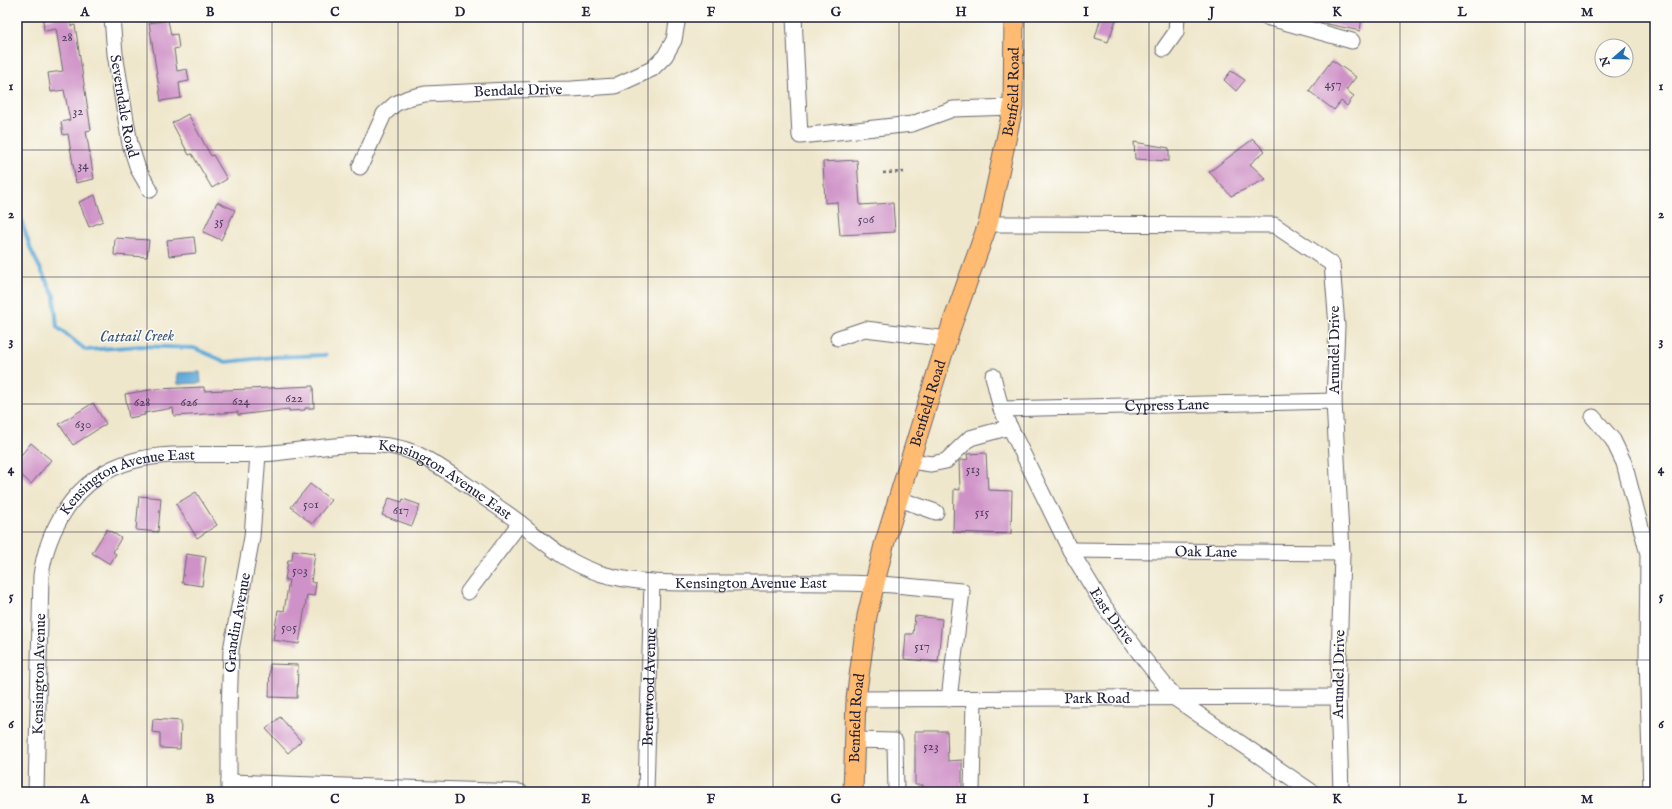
<svg xmlns="http://www.w3.org/2000/svg" width="1672" height="809" font-family="'IM FELL English',serif">
  <rect width="100%" height="100%" fill="#fdfcf7"/>
  <filter id="ink" filterUnits="userSpaceOnUse"><feTurbulence type="fractalNoise" baseFrequency=".025" numOctaves="2"/><feDisplacementMap in="SourceGraphic" scale="8" xChannelSelector="R" yChannelSelector="G"/><feConvolveMatrix kernelMatrix="1 2 1 2 8 2 1 2 1" color-interpolation-filters="sRGB"/></filter>
  <filter id="wash" filterUnits="userSpaceOnUse"><feTurbulence type="fractalNoise" baseFrequency=".012" numOctaves="4" result="noise"/><feDisplacementMap in="SourceGraphic" scale="16" xChannelSelector="R" yChannelSelector="G"/><feGaussianBlur stdDeviation="0.9" result="paint"/><feColorMatrix in="noise" values="0 0 0 0 0 0 0 0 0 0 0 0 0 0 0 0 0 1.4 0 .05"/><feComposite in="paint" operator="in"/></filter>
  <g filter="url(#wash)">
    <rect width="100%" height="100%" fill="#efe7cc"/>
    <polygon fill="#61aad8" stroke="#42668a" points="200,372 201,383 178,384 177,373"/>
    <g fill="none" stroke-linecap="round" stroke-linejoin="round">
      <polyline stroke="#61aad8" stroke-width="4" points="17,207 31,250 54,296 57,327 86,350 141,346 194,348 226,362 275,357 326,355"/>
    </g>
    <g id="blocks">
      <g fill="#cf92c8">
        <polygon points="59,17 70,17 71,26 75,25 91,130 86,131 94,179 76,183 68,134 63,135 61,122 70,120 64,90 51,92 48,73 63,71 56,29 44,31 43,20"/>
        <polygon points="1101,17 1117,17 1108,42 1095,38"/>
        <polygon points="1319,17 1362,17 1360,31 1319,22"/>
        <polygon points="168,20 171,35 177,34 179,48 174,49 177,71 187,69 189,81 179,83 181,98 161,101 149,23"/>
        <polygon points="1332,60 1356,77 1346,90 1354,96 1347,106 1341,101 1334,110 1309,91"/>
        <polygon points="1231,71 1245,80 1236,91 1224,80"/>
        <polygon points="188,114 211,156 213,155 227,179 212,188 192,154 189,155 172,123"/>
        <polygon points="1253,139 1265,151 1250,164 1266,179 1231,196 1209,172"/>
        <polygon points="1134,142 1169,148 1169,161 1135,159"/>
        <polygon points="857,160 860,205 893,203 895,232 840,235 837,202 825,203 823,162"/>
        <polygon points="95,195 103,221 89,227 79,202"/>
        <polygon points="217,202 235,210 221,240 203,232"/>
        <polygon points="194,237 196,253 169,256 167,240"/>
        <polygon points="115,238 149,240 147,257 114,255"/>
        <polygon points="313,386 314,408 305,408 305,410 289,411 289,409 238,415 238,412 174,416 173,408 144,413 145,415 129,418 125,394 156,389 204,387 204,391"/>
        <polygon points="93,403 106,424 73,445 59,424"/>
        <polygon points="31,443 51,460 31,484 17,471 17,460"/>
        <polygon points="986,453 988,490 1012,491 1011,534 953,532 954,489 960,490 959,461 968,459 967,454"/>
        <polygon points="310,484 331,500 312,524 291,507"/>
        <polygon points="196,492 217,525 197,538 176,504"/>
        <polygon points="139,496 161,498 158,532 136,530"/>
        <polygon points="389,498 402,502 403,499 420,505 412,526 382,515"/>
        <polygon points="107,529 121,538 113,552 116,554 110,564 92,553"/>
        <polygon points="293,550 315,553 311,582 316,583 314,596 307,595 299,644 273,640 278,610 284,611 289,580 285,580 288,560 292,560"/>
        <polygon points="186,554 206,557 202,586 182,583"/>
        <polygon points="915,616 942,619 938,662 904,659 906,634 913,634"/>
        <polygon points="270,664 298,665 297,698 269,697"/>
        <polygon points="280,717 301,741 288,753 266,729"/>
        <polygon points="153,719 181,721 180,749 160,748 160,733 152,732"/>
        <polygon points="915,731 947,731 948,761 962,760 962,792 923,792 923,785 915,785"/>
      </g>
    </g>
  </g>
  <g filter="url(#ink)">
    <use href="#blocks" fill-opacity="0" stroke="#6a676e" stroke-width="1"/>
    <g fill="none" stroke-linecap="round" stroke-linejoin="round">
      <g stroke="#6a676e" stroke-width="17">
        <g id="minor">
          <path id="s1" d="M 112,17 L 115,54 L 130,144 L 138,169 L 150,190"/>
          <polyline points="794,17 800,136 912,124 953,109 1013,107"/>
          <polyline points="1266,17 1352,41"/>
          <polyline points="1164,49 1176,32 1177,17"/>
          <path id="s2" d="M 360,167 L 384,114 L 395,104 L 408,98 L 425,94 L 508,90 L 572,89 L 615,86 L 652,69 L 665,56 L 674,40 L 678,17"/>
          <polyline points="988,224 1274,225 1332,264 1337,326 1334,401 1342,553 1338,697 1341,792"/>
          <polyline points="838,338 865,329 948,339"/>
          <path id="s3" d="M 993,376 L 1001,409 L 1070,550 L 1104,606 L 1144,659 L 1176,699 L 1312,792"/>
          <path id="s4" d="M 1001,409 L 1334,401"/>
          <polyline points="1593,417 1613,440 1624,463 1648,554 1647,657 1651,792"/>
          <polyline points="911,461 931,464 946,461 970,438 1010,427"/>
          <polyline points="899,499 936,512"/>
          <path id="s5" d="M 1070,550 L 1342,553"/>
          <polyline points="468,592 520,523"/>
          <path id="s6" d="M 856,699 L 1338,697"/>
          <polyline points="855,740 895,741 896,792"/>
          <polyline points="229,782 520,792"/>
          <path id="s7" d="M 36,792 L 41,576 C 44,551 52,530 66,509 C 114,439 187,458 259,454 C 307,452 372,433 417,454 C 438,464 458,479 478,493 C 491,503 506,512 520,523 C 548,545 566,563 602,574 C 646,587 700,582 746,583 C 788,583 832,582 874,584 C 903,585 933,589 962,591 L 949,699"/>
          <path id="s8" d="M 229,792 L 229,712 L 231,650 L 252,537 L 258,454"/>
          <path id="s9" d="M 646,792 L 652,582"/>
          <polyline points="972,792 974,699"/>
        </g>
      </g>
      <g stroke="#6a676e" stroke-width="21">
        <g id="major">
          <path id="s10" d="M 853,792 L 856,699 L 867,616 L 884,545 L 951,327 L 988,224 L 1013,107 L 1014,17"/>
        </g>
      </g>
      <polyline stroke="#6a676e" stroke-width="2.5" stroke-dasharray="3 3" stroke-linecap="butt" points="883,173 905,172"/>
      <use href="#minor" stroke="#fff" stroke-width="15"/>
      <use href="#major" stroke="#ffbb71" stroke-width="19"/>
    </g>
  </g>
  <path fill="none" stroke="#22223b" stroke-width="1" stroke-opacity="0.55" d="M 147,17 L 147,792M 272,17 L 272,792M 398,17 L 398,792M 523,17 L 523,792M 648,17 L 648,792M 773,17 L 773,792M 899,17 L 899,792M 1024,17 L 1024,792M 1149,17 L 1149,792M 1274,17 L 1274,792M 1400,17 L 1400,792M 1525,17 L 1525,792M 17,150 L 1655,150M 17,277 L 1655,277M 17,404 L 1655,404M 17,532 L 1655,532M 17,660 L 1655,660"/>
  <g text-anchor="middle" dominant-baseline="central" stroke-width="3" stroke-linejoin="round" paint-order="stroke">
    <g font-size="13" fill="#4d3e5e">
      <text x="67" y="37">28</text>
      <text x="1333" y="84">457</text>
      <text x="78" y="111">32</text>
      <text x="83" y="165">34</text>
      <text x="866" y="219">506</text>
      <text x="219" y="221">35</text>
      <text x="294" y="398">622</text>
      <text x="241" y="401">624</text>
      <text x="142" y="402">628</text>
      <text x="189" y="402">626</text>
      <text x="83" y="424">630</text>
      <text x="973" y="469">513</text>
      <text x="311" y="504">501</text>
      <text x="401" y="510">617</text>
      <text x="982" y="512">515</text>
      <text x="300" y="570">503</text>
      <text x="289" y="627">505</text>
      <text x="922" y="646">517</text>
      <text x="931" y="746">523</text>
    </g>
    <g font-size="15" fill="#22223b" stroke="#fdfcf7">
      <text stroke="none"><textPath href="#s2" startOffset="198">Bendale Drive</textPath></text>
      <text stroke="none"><textPath href="#s10" startOffset="722">Benfield Road</textPath></text>
      <text stroke="none"><textPath href="#s1" startOffset="90">Severndale Road</textPath></text>
      <text transform="translate(1334 350) rotate(-90)">Arundel Drive</text>
      <text stroke="none"><textPath href="#s10" startOffset="398">Benfield Road</textPath></text>
      <text stroke="none"><textPath href="#s4" startOffset="166">Cypress Lane</textPath></text>
      <text stroke="none"><textPath href="#s7" startOffset="695">Kensington Avenue East</textPath></text>
      <text stroke="none"><textPath href="#s7" startOffset="359">Kensington Avenue East</textPath></text>
      <text stroke="none"><textPath href="#s5" startOffset="136">Oak Lane</textPath></text>
      <text stroke="none"><textPath href="#s7" startOffset="1030">Kensington Avenue East</textPath></text>
      <text stroke="none"><textPath href="#s3" startOffset="269">East Drive</textPath></text>
      <text stroke="none"><textPath href="#s8" startOffset="170">Grandin Avenue</textPath></text>
      <text stroke="none"><textPath href="#s7" startOffset="118">Kensington Avenue</textPath></text>
      <text transform="translate(1339 674) rotate(-89)">Arundel Drive</text>
      <text stroke="none"><textPath href="#s9" startOffset="105">Brentwood Avenue</textPath></text>
      <text stroke="none"><textPath href="#s6" startOffset="241">Park Road</textPath></text>
      <text stroke="none"><textPath href="#s10" startOffset="74">Benfield Road</textPath></text>
    </g>
    <g font-size="16" font-style="italic" fill="#3b587a" stroke="#fdfcf7">
      <text transform="translate(137 337) rotate(-1)">Cattail Creek</text>
    </g>
  </g>
  <rect width="1672" height="809" fill="none" stroke="#fdfcf7" stroke-width="44"/>
  <g transform="translate(1614 58) rotate(250)"><circle r="19" fill="#fdfcf7" stroke="#a5a5ac"/>
  <path d="M0-3L7 15L0 10L-7 15Z" fill="#1f6fb2"/>
  <text y="-6" font-size="11" font-weight="bold" text-anchor="middle" fill="#22223b">N</text>
  </g>
  <rect x="22" y="22" width="1628" height="765" fill="none" stroke="#22223b" stroke-width="1.5"/>
  <g font-size="13" text-anchor="middle" font-weight="bold" fill="#22223b">
    <text x="85" y="16">A</text>
    <text x="210" y="16">B</text>
    <text x="335" y="16">C</text>
    <text x="460" y="16">D</text>
    <text x="586" y="16">E</text>
    <text x="711" y="16">F</text>
    <text x="836" y="16">G</text>
    <text x="961" y="16">H</text>
    <text x="1086" y="16">I</text>
    <text x="1212" y="16">J</text>
    <text x="1337" y="16">K</text>
    <text x="1462" y="16">L</text>
    <text x="1587" y="16">M</text>
    <text x="11" y="90">1</text>
    <text x="1661" y="90">1</text>
    <text x="11" y="218">2</text>
    <text x="1661" y="218">2</text>
    <text x="11" y="345">3</text>
    <text x="1661" y="345">3</text>
    <text x="11" y="473">4</text>
    <text x="1661" y="473">4</text>
    <text x="11" y="600">5</text>
    <text x="1661" y="600">5</text>
    <text x="11" y="728">6</text>
    <text x="1661" y="728">6</text>
    <text x="85" y="803">A</text>
    <text x="210" y="803">B</text>
    <text x="335" y="803">C</text>
    <text x="460" y="803">D</text>
    <text x="586" y="803">E</text>
    <text x="711" y="803">F</text>
    <text x="836" y="803">G</text>
    <text x="961" y="803">H</text>
    <text x="1086" y="803">I</text>
    <text x="1212" y="803">J</text>
    <text x="1337" y="803">K</text>
    <text x="1462" y="803">L</text>
    <text x="1587" y="803">M</text>
  </g>
</svg>
